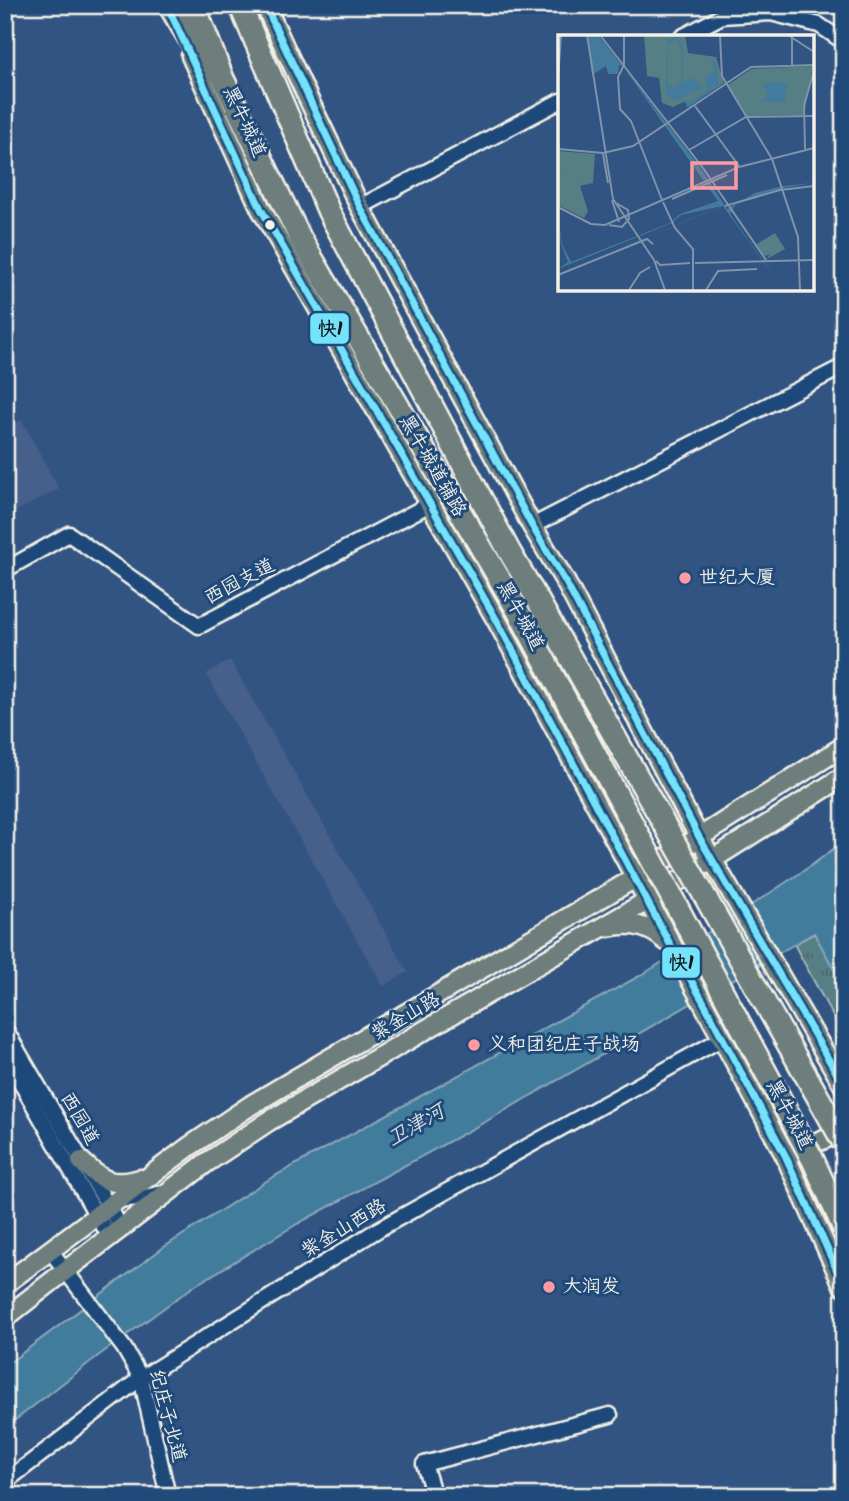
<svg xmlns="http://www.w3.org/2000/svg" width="849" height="1501" font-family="Kalam,'LXGW WenKai TC',sans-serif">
  <defs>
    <pattern id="grass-tufts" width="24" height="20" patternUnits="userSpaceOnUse" patternTransform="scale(1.75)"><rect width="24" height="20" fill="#557e85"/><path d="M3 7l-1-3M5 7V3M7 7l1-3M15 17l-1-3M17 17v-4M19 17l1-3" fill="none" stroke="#506669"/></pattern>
  </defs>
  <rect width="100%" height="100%" fill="#325482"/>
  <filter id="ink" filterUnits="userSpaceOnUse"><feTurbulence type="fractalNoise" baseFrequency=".0143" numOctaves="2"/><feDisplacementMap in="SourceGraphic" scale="14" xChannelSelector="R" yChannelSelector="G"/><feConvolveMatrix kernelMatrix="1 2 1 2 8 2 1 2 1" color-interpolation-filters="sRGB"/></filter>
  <g filter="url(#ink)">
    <g fill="#465f8b">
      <polygon points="22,420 59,489 5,517 5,430"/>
      <polygon points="230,660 408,972 383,986 206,674"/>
    </g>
    <polygon fill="url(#grass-tufts)" stroke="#a4b8b6" stroke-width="2" points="815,933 840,979 844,977 844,1037 794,944"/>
    <polygon fill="#437b9c" stroke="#8aaaba" stroke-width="2" points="844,841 844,977 840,980 814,933 485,1122 297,1224 194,1286 98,1356 5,1428 5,1366 164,1247 271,1178 645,973 770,893 812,865"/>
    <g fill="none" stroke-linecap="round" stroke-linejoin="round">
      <g stroke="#f4f1e8" stroke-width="19">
        <g id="minor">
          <polyline points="682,37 722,16 771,13 819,25 844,42"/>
          <polyline points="360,207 560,101"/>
          <polyline points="532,526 844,366"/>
          <polyline points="5,570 69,534 199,626 430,504"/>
          <polyline points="5,1029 121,1228"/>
          <polyline points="5,1055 97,1216 110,1236"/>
          <polyline points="115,1200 140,1198 163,1193"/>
          <polyline points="50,1250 124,1348 141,1378 168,1496"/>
          <polyline points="5,1482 141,1378 379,1229 723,1038"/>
          <polyline points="434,1496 424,1464 610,1415"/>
        </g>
      </g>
      <g stroke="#f4f1e8" stroke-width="23">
        <g id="major">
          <polyline points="265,5 307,96 360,207 532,526 565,581 699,837 844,1086"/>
          <polyline points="191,56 261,209 496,619 785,1155 844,1287"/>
          <path d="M 608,927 C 631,922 648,925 666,941"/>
          <polyline points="795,1151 844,1131"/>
          <path d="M 81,1161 C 102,1181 112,1187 140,1179"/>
          <polyline points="5,1284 190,1146 251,1105 635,878 844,746"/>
          <polyline points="5,1318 65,1271 206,1163 269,1121 647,901 844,776"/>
        </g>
      </g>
      <g stroke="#f4f1e8" stroke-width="26">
        <g id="highway">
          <polyline points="169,5 209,71"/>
          <polyline points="194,5 223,79 300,238 517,609"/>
          <polyline points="240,5 329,212 509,551 536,597"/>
        </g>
      </g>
      <use href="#minor" stroke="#1f4a7a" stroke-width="14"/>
      <use href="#major" stroke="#6d7e7c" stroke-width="18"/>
      <use href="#highway" stroke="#6d7e7c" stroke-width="21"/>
      <g stroke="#f4f1e8" stroke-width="26" stroke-linecap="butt">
        <g id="highway-bridge">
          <polyline points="536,597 844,1143"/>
          <polyline points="517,609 813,1160 844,1229"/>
        </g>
      </g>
      <use href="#highway-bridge" stroke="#6d7e7c" stroke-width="21"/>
      <g stroke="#1f4a7a" stroke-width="12">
        <g id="bus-1">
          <polyline points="167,5 261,209 496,619 670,944 703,1001 785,1155 844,1286"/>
          <polyline points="265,5 360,207 532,526 565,581 699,837 844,1086"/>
        </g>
      </g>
      <use href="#bus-1" stroke="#73e2fa" stroke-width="7"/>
    </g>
  </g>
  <circle fill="#f4f1e8" stroke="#1f4a7a" stroke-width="2.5" cx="270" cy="225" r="6"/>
  <g fill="#ff9aa2" stroke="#1f4a7a" stroke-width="2.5">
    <circle cx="685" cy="578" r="7"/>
    <circle cx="474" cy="1045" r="7"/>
    <circle cx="549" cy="1287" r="7"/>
  </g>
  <g text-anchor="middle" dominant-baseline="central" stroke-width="6" stroke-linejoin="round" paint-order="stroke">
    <g font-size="19" fill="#f4f1e8" stroke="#1f4a7a">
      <text transform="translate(244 122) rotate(65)">黑牛城道</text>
      <text transform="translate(432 466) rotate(60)">黑牛城道辅路</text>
      <text transform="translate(240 582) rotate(-28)">西园支道</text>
      <text transform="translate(520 616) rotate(61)">黑牛城道</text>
      <text transform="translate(406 1017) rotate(-30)">紫金山路</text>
      <text transform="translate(789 1115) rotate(62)">黑牛城道</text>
      <text transform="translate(79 1119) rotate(60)">西园道</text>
      <text transform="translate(344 1229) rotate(-31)">紫金山西路</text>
      <text transform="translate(167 1416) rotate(75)">纪庄子北道</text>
    </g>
    <g font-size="19" fill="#f4f1e8" stroke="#1f4a7a" text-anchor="start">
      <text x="699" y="578">世纪大厦</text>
      <text x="488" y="1045">义和团纪庄子战场</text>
      <text x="563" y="1287">大润发</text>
    </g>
    <g font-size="21" font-style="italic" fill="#d9dfdd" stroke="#1f4a7a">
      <text transform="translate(416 1126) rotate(-30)">卫津河</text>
    </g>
  </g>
  <g transform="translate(558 35)">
    <rect width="256" height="256" fill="#325482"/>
    <path d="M 127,0 L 130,18 L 158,22 L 166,48 L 129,72 L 128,66 L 115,72 L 104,68 L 101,43 L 89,41 L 86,0 ZM 255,31 L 246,80 L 189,81 L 170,50 L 193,34 ZM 0,116 L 37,119 L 35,148 L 22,151 L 30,176 L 26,183 L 0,170 ZM 217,198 L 227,214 L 209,224 L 212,219 L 207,221 L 197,210 Z" fill="#557e85"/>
    <path d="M0 149a10 10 0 1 1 20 0a10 10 0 1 1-20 0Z" fill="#557e85"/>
    <path d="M 30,0 L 40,0 L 51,14 L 65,32 L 61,30 L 60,39 L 50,39 L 48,31 L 34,40 ZM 119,2 L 125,12 L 125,47 L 137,43 L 144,54 L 116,66 L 108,58 L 109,10 L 111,4 ZM 118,4 L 123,13 L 124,46 L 117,52 L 110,50 L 110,10 ZM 154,25 L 158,27 L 161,49 L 131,72 L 125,65 L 134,66 L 150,54 L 146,44 L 156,36 ZM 66,33 L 142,132 L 169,174 L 197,158 L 225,151 L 255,148 L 225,153 L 178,169 L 172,179 L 226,255 L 165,171 L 0,239 L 164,171 L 123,180 L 114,188 L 0,234 L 10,227 L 3,209 L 0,178 L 4,209 L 13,227 L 112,188 L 122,179 L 160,166 ZM 217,47 L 230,49 L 226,65 L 229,68 L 205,66 L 210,59 L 204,49 Z" fill="#437b9c" fill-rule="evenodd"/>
    <path fill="none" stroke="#8093ab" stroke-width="2" d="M 29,0 L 55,164 L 96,225 L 107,255M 42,0 L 145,133 L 208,225M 66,0 L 66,30 L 60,42 L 62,74 L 73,86 L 104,165M 162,0 L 164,41 L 214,124 L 240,202 L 242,255M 230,0 L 256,17M 234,0 L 234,30M 0,44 L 3,0M 137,71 L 181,131M 0,114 L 45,118 L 75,111 L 193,32 L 256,30M 247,114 L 246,70 L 256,36M 131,115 L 188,82 L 256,81M 45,119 L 50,148M 114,164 L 169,140M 54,165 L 61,187M 105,167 L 117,193 L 135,214 L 135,255M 167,171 L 222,155 L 256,151M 0,172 L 33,189 L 47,190 L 181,132 L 256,113M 51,190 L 64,192 L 71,184 L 70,175 L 58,168M 98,226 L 102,230 L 132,228M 137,228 L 256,225M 0,240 L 89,204 L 95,209M 71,255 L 82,238 L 92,232M 148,255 L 160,236 L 199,234"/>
    <path fill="#ff9aa2" fill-opacity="0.15" stroke="#ff9aa2" stroke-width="3.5" d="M 134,128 L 178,128 L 178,153 L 134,153 Z"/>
    <rect width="256" height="256" fill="none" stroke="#f4f1e8" stroke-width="3.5"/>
  </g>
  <g stroke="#1f4a7a" stroke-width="2.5">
    <rect x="309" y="312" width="41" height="33" rx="7" fill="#73e2fa"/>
    <rect x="661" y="946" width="40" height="33" rx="7" fill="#73e2fa"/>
  </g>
  <g font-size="19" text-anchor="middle" font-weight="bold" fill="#111">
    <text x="330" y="335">快1</text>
    <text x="681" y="969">快1</text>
  </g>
  <rect width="849" height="1501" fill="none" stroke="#1f4a7a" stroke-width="28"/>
  <rect x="14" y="14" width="821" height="1473" fill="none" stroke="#f4f1e8" stroke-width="2.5" filter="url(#ink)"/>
</svg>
